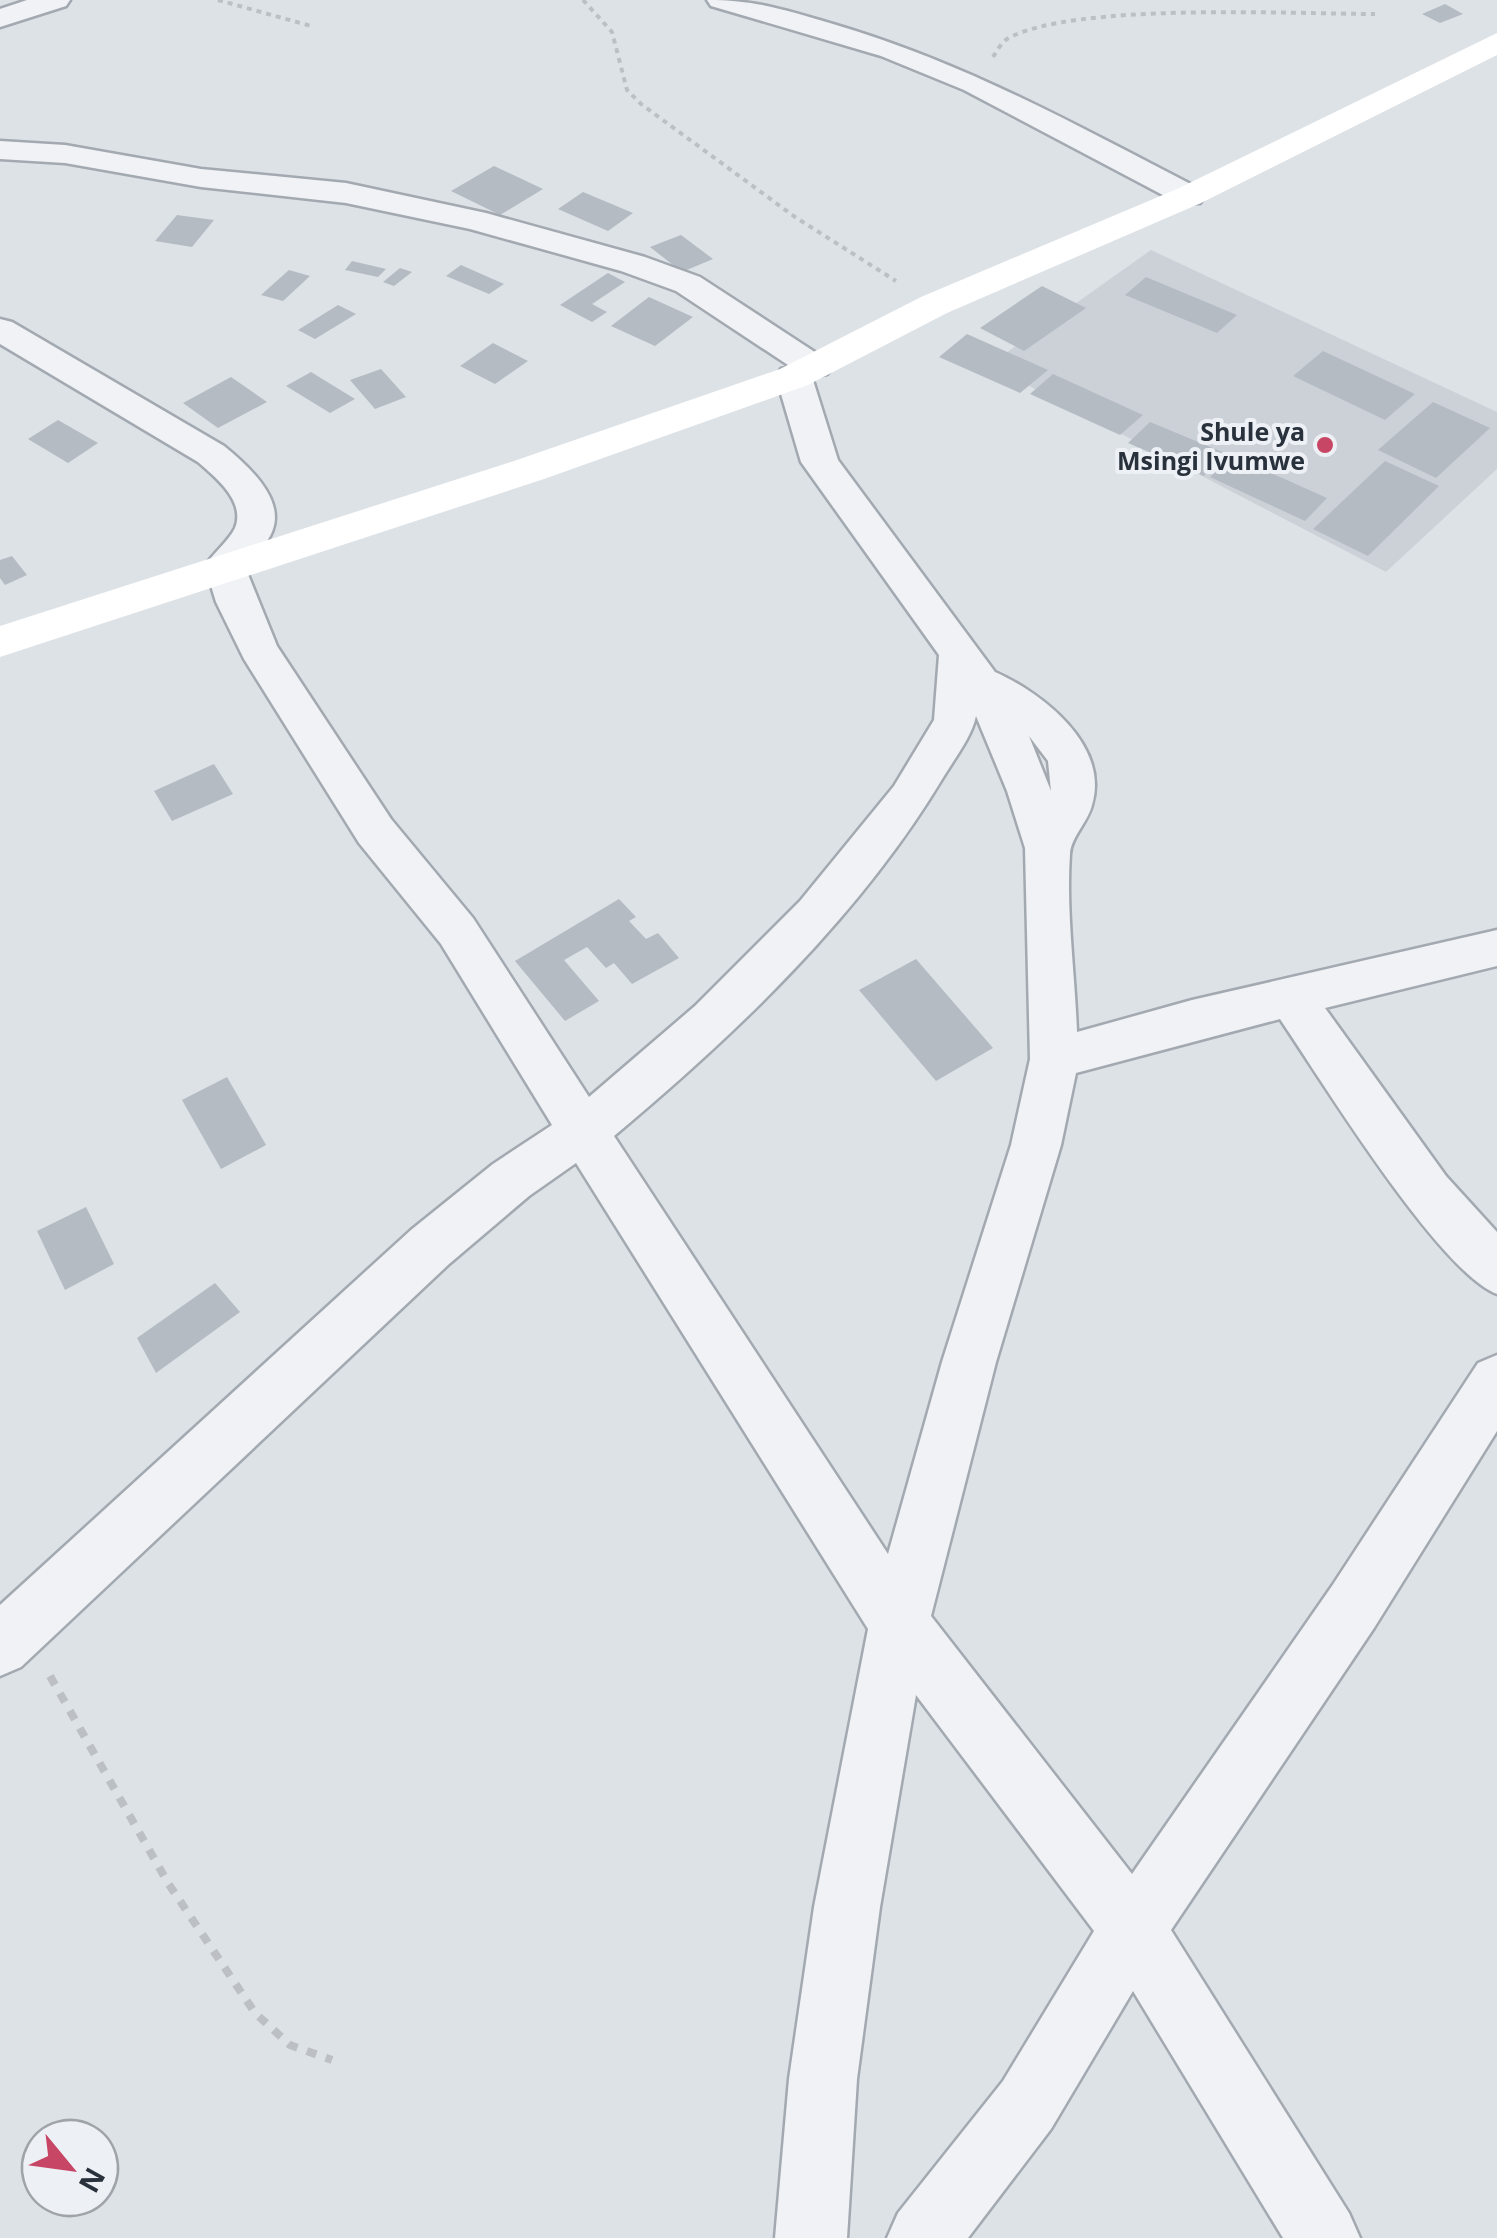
<svg xmlns="http://www.w3.org/2000/svg" width="1497" height="2238" font-family="'Open Sans',sans-serif">
  <rect width="100%" height="100%" fill="#dde2e7"/>
  <polygon fill="#ccd1d8" points="1151,250 1497,412 1497,469 1386,572 989,365"/>
  <g fill="#b5bbc3">
    <polygon points="1445,4 1463,14 1440,23 1422,14"/>
    <polygon points="494,166 543,189 500,215 451,191"/>
    <polygon points="583,192 633,213 608,231 558,209"/>
    <polygon points="177,215 214,220 192,247 155,241"/>
    <polygon points="681,235 713,259 682,272 650,247"/>
    <polygon points="352,261 386,269 378,277 345,270"/>
    <polygon points="461,265 504,284 489,294 446,276"/>
    <polygon points="400,268 412,272 394,286 383,282"/>
    <polygon points="289,270 310,276 283,301 261,295"/>
    <polygon points="608,273 625,282 592,304 607,312 592,322 560,305"/>
    <polygon points="1146,277 1237,315 1217,333 1125,295"/>
    <polygon points="1042,286 1086,308 1024,351 980,328"/>
    <polygon points="649,297 693,317 655,346 611,326"/>
    <polygon points="338,305 356,314 315,339 298,330"/>
    <polygon points="967,334 1048,370 1020,393 939,357"/>
    <polygon points="493,343 528,361 495,384 460,366"/>
    <polygon points="1323,351 1415,394 1385,420 1293,376"/>
    <polygon points="381,369 406,397 375,409 350,380"/>
    <polygon points="311,372 355,399 330,413 286,386"/>
    <polygon points="1053,374 1143,415 1120,435 1030,394"/>
    <polygon points="231,377 267,402 218,428 183,403"/>
    <polygon points="1433,402 1490,428 1436,478 1378,450"/>
    <polygon points="58,420 98,443 68,463 28,439"/>
    <polygon points="1150,422 1225,453 1204,476 1128,443"/>
    <polygon points="1233,456 1327,498 1305,521 1210,477"/>
    <polygon points="1385,461 1439,486 1368,556 1313,529"/>
    <polygon points="12,556 27,575 5,585 0,578 0,560"/>
    <polygon points="214,764 233,794 172,821 154,791"/>
    <polygon points="619,899 636,917 629,921 646,939 658,933 679,958 632,984 614,963 606,968 587,947 564,960 599,1001 565,1021 515,961"/>
    <polygon points="916,959 993,1048 936,1081 859,990"/>
    <polygon points="227,1077 266,1145 221,1169 182,1100"/>
    <polygon points="86,1207 114,1264 65,1290 37,1231"/>
    <polygon points="215,1283 240,1312 156,1373 137,1338"/>
  </g>
  <g fill="none" stroke-linecap="round" stroke-linejoin="round">
    <g stroke="#a3a9b0" stroke-width="5">
      <g id="street">
        <polygon points="27,0 70,0 66,6 0,27 0,9"/>
        <path d="M 707,0 C 757,0 785,10 833,24 C 966,63 1078,126 1200,189 L 1205,196 L 1200,203 L 1178,203 L 964,90 L 881,56 L 711,6 Z"/>
        <path d="M 0,141 L 65,145 L 201,169 L 346,183 L 486,213 L 645,257 L 700,277 L 827,360 L 833,367 L 827,374 L 812,377 L 838,460 L 995,672 C 1042,693 1110,745 1092,805 C 1088,822 1071,837 1070,854 C 1066,912 1075,974 1077,1032 L 1192,1000 L 1497,930 L 1497,966 L 1325,1008 L 1446,1176 L 1497,1232 L 1497,1294 C 1439,1272 1320,1078 1280,1019 L 1076,1073 L 1061,1145 L 996,1362 L 931,1616 L 1132,1874 L 1332,1586 L 1478,1363 L 1497,1355 L 1497,1431 L 1374,1628 L 1171,1930 L 1349,2213 L 1360,2238 L 1283,2238 L 1133,1991 L 1051,2129 L 968,2238 L 887,2238 L 898,2213 L 1003,2081 L 1094,1931 L 916,1695 L 880,1907 L 857,2079 L 847,2238 L 775,2238 L 789,2079 L 814,1907 L 868,1629 L 576,1163 L 529,1196 L 449,1264 L 21,1667 L 0,1676 L 0,1605 L 411,1230 L 493,1164 L 552,1125 L 441,944 L 359,843 L 244,659 L 216,602 L 205,566 C 213,553 229,541 235,528 C 246,501 215,477 198,462 L 0,344 L 0,319 L 12,322 L 224,446 C 246,464 284,497 273,529 C 269,543 253,556 245,567 L 277,646 L 391,819 L 473,918 L 589,1097 L 695,1006 L 800,901 L 894,786 L 934,720 L 939,655 L 801,462 L 776,377 L 781,369 L 791,367 L 676,291 L 621,271 L 470,229 L 346,203 L 201,187 L 65,163 L 0,159 ZM 976,716 L 1007,791 L 1025,848 L 1030,1059 L 1011,1145 L 942,1362 L 888,1554 L 614,1136 C 737,1033 861,915 944,776 C 955,758 972,736 976,716 ZM 1029,736 L 1048,761 L 1051,791 Z"/>
      </g>
    </g>
    <g stroke="#bcc0c5" stroke-width="4" stroke-dasharray="5 5" stroke-linecap="butt">
      <polyline points="218,0 311,26"/>
      <polyline points="583,0 612,32 627,90 641,104 795,217 896,281"/>
      <path d="M 993,57 C 997,51 1001,43 1007,39 C 1071,2 1294,14 1375,14"/>
    </g>
    <polyline stroke="#bcc0c5" stroke-width="8" stroke-dasharray="10 10" stroke-linecap="butt" points="50,1676 168,1883 255,2013 290,2045 332,2060"/>
    <use href="#street" fill="#f0f2f5" fill-rule="evenodd"/>
    <polygon fill="#fff" fill-rule="evenodd" points="1497,33 1497,55 1201,203 947,313 808,385 544,479 0,657 0,626 514,461 780,369 921,297 1177,189"/>
  </g>
  <circle fill="#c84665" stroke="#edf0f4" stroke-width="4" cx="1325" cy="445" r="10"/>
  <g text-anchor="middle" dominant-baseline="central" stroke-width="8" stroke-linejoin="round" paint-order="stroke">
    <g font-size="25" font-weight="bold" fill="#28313c" stroke="#edf0f4" text-anchor="end">
      <text x="1305" y="431">Shule ya<tspan x="1305" dy="29">Msingi Ivumwe</tspan></text>
    </g>
  </g>
  <g transform="translate(70 2168) rotate(119)"><circle r="48" fill="#edf0f4" stroke="#9ea4aa" stroke-width="2.5"/>
  <path d="M0-8L18 38L0 25L-18 38Z" fill="#c84665"/>
  <text y="-15" font-size="28" font-weight="bold" text-anchor="middle" fill="#28313c">N</text>
  </g>
</svg>
